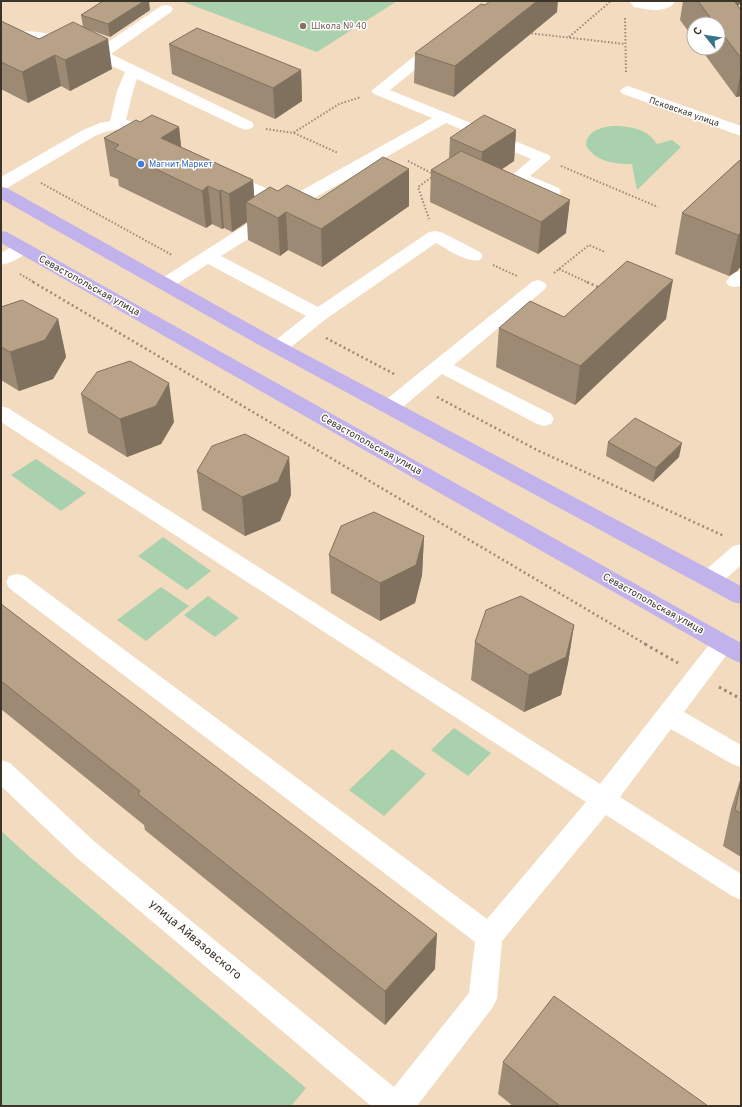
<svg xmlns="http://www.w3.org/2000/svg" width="742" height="1107" font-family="Overpass,sans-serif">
  <rect width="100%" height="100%" fill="#f2dbbf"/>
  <g fill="#aad1ae">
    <polygon points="181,1 397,1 317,52"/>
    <path d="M 611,126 C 629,126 647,128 657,144 L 672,140 L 681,147 L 637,190 L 632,164 C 615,164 595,162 586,145 C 587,131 600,128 611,126 Z"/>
    <polygon points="36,459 86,493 61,511 11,475"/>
    <polygon points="163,537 211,571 187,590 138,556"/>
    <polygon points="161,587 189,606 146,641 117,620"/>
    <polygon points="208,596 239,618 215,637 184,615"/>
    <polygon points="454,728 491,753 468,776 431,750"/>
    <polygon points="392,749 426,774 384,816 349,790"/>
    <polygon points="1,831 31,858 306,1088 291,1106 1,1106"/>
  </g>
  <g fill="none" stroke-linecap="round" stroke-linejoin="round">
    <g stroke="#9a8a76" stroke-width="2" stroke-dasharray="1.5 2" stroke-linecap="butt">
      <polyline points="625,18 626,73"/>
      <polyline points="528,33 625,44"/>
      <polyline points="569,37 611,1"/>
      <polyline points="266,129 293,133 339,104 361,97"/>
      <polyline points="294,133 338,153"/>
      <polyline points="408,161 435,175 418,187 429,219"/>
      <polyline points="561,166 658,207"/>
      <polyline points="41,183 172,255"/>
      <polyline points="493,265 517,276"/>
      <polyline points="559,269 589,283"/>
      <polyline points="554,273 589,245 605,252"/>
      <polyline points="20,274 35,283"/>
    </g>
    <g stroke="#9a8a76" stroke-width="2.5" stroke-dasharray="2 3" stroke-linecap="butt">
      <polyline points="33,282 647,645"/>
      <polyline points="587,282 600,288"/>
      <polyline points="326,338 396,375"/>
      <polyline points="437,397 537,450 724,536"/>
    </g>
    <g stroke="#9a8a76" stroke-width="3" stroke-dasharray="2.5 3.5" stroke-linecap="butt">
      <polyline points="645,644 678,663"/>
      <polyline points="719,687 741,699"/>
    </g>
    <g fill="#fff" fill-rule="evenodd">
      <path d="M 629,1 L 676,1 C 667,14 648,10 634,7 Z"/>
      <path d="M 166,5 L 171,6 L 173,9 L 171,12 L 111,54 L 252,122 L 254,125 L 252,128 L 246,130 L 240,128 L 137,79 L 133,91 L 126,120 L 134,122 L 160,134 L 162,137 L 160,140 C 147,144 138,133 126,130 C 116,128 104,132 95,136 L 7,188 L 1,189 L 1,177 L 83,130 L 100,123 L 110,121 L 117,91 L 125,72 L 65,45 L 41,41 L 1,38 L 1,30 C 36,31 67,33 99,48 L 161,6 Z"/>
      <polygon points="437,41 442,42 444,45 442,48 390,90 549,155 551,158 530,176 559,188 561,192 559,196 553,197 547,196 512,181 510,177 531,159 446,123 295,209 289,210 219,181 217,177 219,173 225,172 231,173 288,198 432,118 374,94 371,91 432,42"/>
      <polygon points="628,86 741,126 741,136 623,94 620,91 623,88"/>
      <path d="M 272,211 L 278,212 L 281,216 L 278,220 L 221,256 L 318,307 L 429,232 L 435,231 L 441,232 L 480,252 L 483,256 L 480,260 C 466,263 449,250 436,243 L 326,319 L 286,351 L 279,353 L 272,351 L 269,347 L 272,343 L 306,316 L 208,264 L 171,288 L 165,290 L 159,288 L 156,284 L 159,280 L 266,212 Z"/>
      <path d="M 22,243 L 28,244 L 31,248 C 25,256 11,263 1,265 L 1,253 L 16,244 Z"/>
      <path d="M 741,271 L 741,286 L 735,287 L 729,286 L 726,282 C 730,276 734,272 741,271 Z"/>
      <polygon points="538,280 544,282 547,286 544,290 454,365 551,414 554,419 551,424 544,426 537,424 442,374 397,412 390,414 383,412 380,407 383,402 532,282"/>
      <polygon points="1,406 8,408 600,784 715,637 723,634 731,637 735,643 731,649 684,712 741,745 741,767 732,764 671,729 620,797 741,874 741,900 732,896 606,815 502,941 497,998 493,1007 417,1106 371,1106 77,858 1,786 1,760 10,763 95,842 394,1087 469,993 475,942 9,588 6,582 9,576 17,574 25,576 487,919 586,802 1,422"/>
      <path d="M 741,544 L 741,565 C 729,575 719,590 702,585 L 699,579 L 702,573 L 733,546 Z"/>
    </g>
    <g fill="#c2b2eb" fill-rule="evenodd">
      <polygon points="1,187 7,188 273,337 741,586 741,604 733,602 259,345 1,199"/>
      <polygon points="1,231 7,232 741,643 741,663 733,660 1,243"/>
    </g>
  </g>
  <g fill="#9d8a74">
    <polygon points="683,1 741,1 738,6 741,10 741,96 736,97 700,48 718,48 718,24 694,24 694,39 680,20"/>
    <polygon points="485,5 557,12 454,97 414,83 415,53"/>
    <polygon points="150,10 110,37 90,30 112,69 70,91 61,86 28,103 1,89 1,21 39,39 83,27 81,15"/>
    <polygon points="169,44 301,70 302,101 275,119 172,74"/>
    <polygon points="140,122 179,127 181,147 253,180 254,197 278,191 318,200 409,206 322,267 288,250 280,256 248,240 247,222 232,232 224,228 222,229 212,224 206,228 119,186 118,179 110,176 104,138"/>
    <polygon points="516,130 514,161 502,169 566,233 538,254 430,202 431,170 449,159 450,138"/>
    <polygon points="741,159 741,266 737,271 729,276 675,254 682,213"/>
    <polygon points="1,307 58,319 66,357 53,379 19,391 1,380"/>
    <polygon points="564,317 666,319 575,405 496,367 499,328"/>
    <polygon points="81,394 174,422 161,444 127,457 88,433"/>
    <polygon points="608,442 679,457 653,482 606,456"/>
    <polygon points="289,457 291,495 280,521 245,536 202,510 197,471"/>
    <polygon points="424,536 422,575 415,603 380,621 331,593 329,555"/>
    <polygon points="1,604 435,969 385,1025 145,830 144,825 1,709"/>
    <polygon points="574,625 568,663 561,695 524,712 471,680 475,642"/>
    <polygon points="741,777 741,857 723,846 731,809"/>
    <polygon points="503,1062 708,1106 513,1106 498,1094"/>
  </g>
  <g fill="#80715e">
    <polygon points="144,1 149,1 150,10 110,37 108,24"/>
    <polygon points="537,1 558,1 557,12 454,97 455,66"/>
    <polygon points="722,1 741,1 741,3 718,25"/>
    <polygon points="108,39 112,69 70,91 65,60"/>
    <polygon points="55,55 61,86 28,103 22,72"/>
    <polygon points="301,70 302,101 275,119 273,88"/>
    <polygon points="741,70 741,96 736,97"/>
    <polygon points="179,127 183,164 161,138"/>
    <polygon points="516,130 514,161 480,184 482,152"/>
    <polygon points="409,169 409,206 322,267 321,229"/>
    <polygon points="253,180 255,206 246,202 247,222 232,232 229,194"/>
    <polygon points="208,186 212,224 206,228 202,191"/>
    <polygon points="221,190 224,228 222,229 219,191"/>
    <polygon points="570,200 566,233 538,254 541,222"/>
    <polygon points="286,212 288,250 280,256 278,218"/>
    <polygon points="741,233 741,266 737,271 729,276 738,235"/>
    <polygon points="673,280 666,319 575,405 580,366"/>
    <polygon points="58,319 66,357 53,379 19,391 10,352"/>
    <polygon points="169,383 174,422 161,444 127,457 120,419"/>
    <polygon points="682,443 679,457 653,482 656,468"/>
    <polygon points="289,457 291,495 280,521 245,536 242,497"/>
    <polygon points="424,536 422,575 415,603 380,621 380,583"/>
    <polygon points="574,625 568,663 561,695 524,712 529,675"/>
    <polygon points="437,934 435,969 385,1025 385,991"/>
  </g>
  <g fill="#b7a187" stroke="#80715e">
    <polygon points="103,1 144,1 108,24 81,15"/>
    <polygon points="490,1 537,1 455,66 415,53 481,4 485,5"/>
    <polygon points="698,1 734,1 741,10 741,58 718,28 718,24 715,24"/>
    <polygon points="1,21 39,39 73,22 108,39 65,60 55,55 22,72 1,62"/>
    <polygon points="197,28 301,70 273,88 169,44"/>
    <polygon points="152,115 179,127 161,138 253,180 229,194 221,190 219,191 208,186 202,191 114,149 119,145 104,138 136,120 140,122"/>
    <polygon points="484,115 516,130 482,152 450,138"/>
    <polygon points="461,151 570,200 541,222 431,170"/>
    <polygon points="383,157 409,169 321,229 286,212 278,218 246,202 270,187 278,191 287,185 318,200"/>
    <polygon points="741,159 741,233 738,235 682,213"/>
    <polygon points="627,261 673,280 580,366 499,328 530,301 564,317"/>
    <polygon points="22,300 58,319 45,340 10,352 1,347 1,307"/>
    <polygon points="130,361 169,383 156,406 120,419 81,394 97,372"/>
    <polygon points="635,418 682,443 656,468 608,442"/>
    <polygon points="245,434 289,457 278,482 242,497 197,471 212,446"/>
    <polygon points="374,512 424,536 416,565 380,583 329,555 341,526"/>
    <polygon points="521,596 574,625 566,657 529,675 475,642 486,610"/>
    <polygon points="1,604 437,934 385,991 138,794 140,791 1,681"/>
    <polygon points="741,780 741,813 735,810"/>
    <polygon points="554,996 708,1106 560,1106 503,1062"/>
  </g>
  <circle fill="#8d6e63" stroke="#fff" stroke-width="1.5" cx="303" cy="26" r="4"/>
  <circle fill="#3f7fe0" stroke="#fff" stroke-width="1.5" cx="141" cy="164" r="4"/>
  <g text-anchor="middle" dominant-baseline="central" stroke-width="3" stroke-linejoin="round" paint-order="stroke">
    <g font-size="9" fill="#785e54" stroke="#fff" text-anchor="start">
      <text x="311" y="26">Школа № 40</text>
    </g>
    <g font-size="9" fill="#3d3429" stroke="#fff">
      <text transform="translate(684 112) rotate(19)">Псковская улица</text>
    </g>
    <g font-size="9" fill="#366cbe" stroke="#fff" text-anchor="start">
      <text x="149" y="164">Магнит Маркет</text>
    </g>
    <g font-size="10" fill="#3d3429" stroke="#fff">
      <text transform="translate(89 286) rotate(29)">Севастопольская улица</text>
      <text transform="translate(371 445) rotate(29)">Севастопольская улица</text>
      <text transform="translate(653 604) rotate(29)">Севастопольская улица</text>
    </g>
    <g font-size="12" fill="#3d3429" stroke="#fff">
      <text transform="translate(195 940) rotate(40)">улица Айвазовского</text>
    </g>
  </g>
  <rect width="742" height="1107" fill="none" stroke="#3d3429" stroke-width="4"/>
  <g transform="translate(706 36) rotate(300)"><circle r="19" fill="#ffffff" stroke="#b1aea9"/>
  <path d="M0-3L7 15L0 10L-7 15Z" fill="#37748a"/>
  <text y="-6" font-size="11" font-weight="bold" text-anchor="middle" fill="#3d3429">С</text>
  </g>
</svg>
